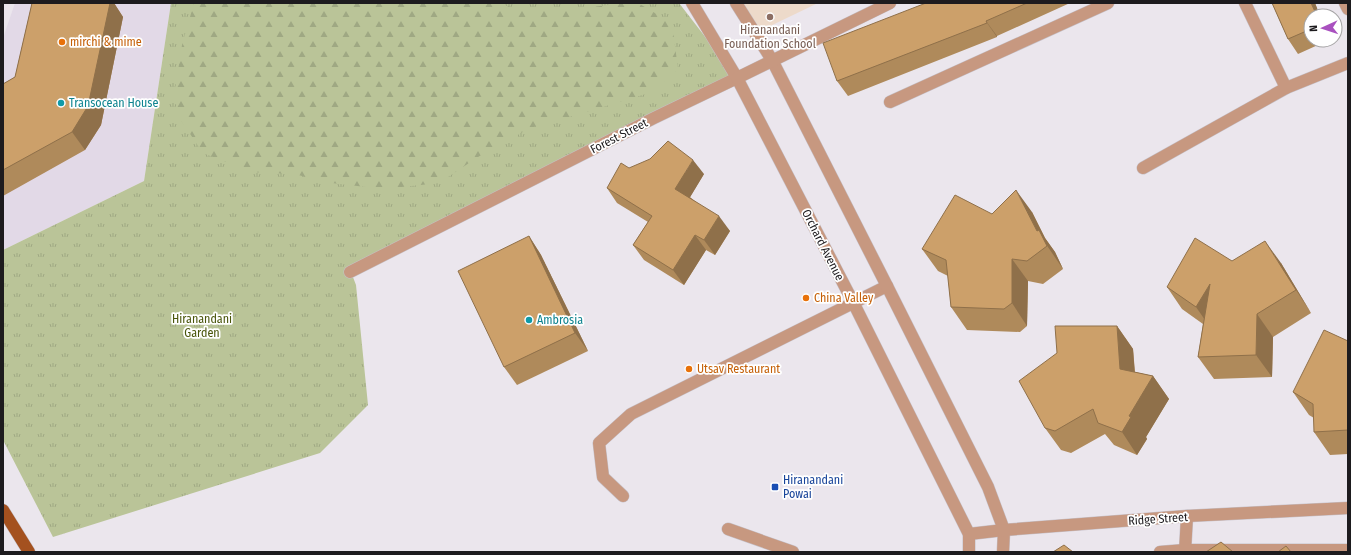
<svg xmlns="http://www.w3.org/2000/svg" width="1351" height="555" font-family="'Fira Sans Condensed',sans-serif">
  <defs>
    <pattern id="grass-tufts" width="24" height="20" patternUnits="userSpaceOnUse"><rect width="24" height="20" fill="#bac498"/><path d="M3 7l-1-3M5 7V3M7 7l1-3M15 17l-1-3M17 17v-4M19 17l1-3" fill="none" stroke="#9fa883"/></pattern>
    <pattern id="forest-firs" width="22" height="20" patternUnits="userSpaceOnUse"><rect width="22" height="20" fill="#bac498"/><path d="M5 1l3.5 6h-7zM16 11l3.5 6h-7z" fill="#9fa883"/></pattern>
  </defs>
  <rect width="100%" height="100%" fill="#ebe6ed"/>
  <polygon fill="#e2d9e7" points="15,3 171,3 144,181 3,250 3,38"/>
  <polygon fill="#eddaca" points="743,3 818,3 760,31"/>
  <polygon fill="url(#grass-tufts)" points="171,3 679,3 737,78 351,272 356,285 368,405 320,453 53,537 3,440 3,250 144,181"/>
  <polygon fill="url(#forest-firs)" points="194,3 499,3 521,11 573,10 620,3 638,3 672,23 678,69 652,92 590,111 530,128 478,157 439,183 383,189 323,182 295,174 251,172 203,153 180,119 174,96 182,45"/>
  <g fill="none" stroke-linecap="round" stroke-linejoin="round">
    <g stroke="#c6c1c8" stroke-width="13">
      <g id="service">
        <polyline points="1143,168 1286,88"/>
        <polyline points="350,272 654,118 737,78"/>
        <polyline points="623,496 603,477 599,443 631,414 887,286"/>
        <polyline points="728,529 793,552"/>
      </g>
    </g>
    <g stroke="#c6c1c8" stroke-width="13">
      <g id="minor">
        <polyline points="1245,3 1286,88 1348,63"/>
        <polyline points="1345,3 1348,9"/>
        <polyline points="890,102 1108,3"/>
        <polyline points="1160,552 1185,550 1348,550"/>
        <polyline points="1185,552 1187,516"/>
      </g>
    </g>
    <g stroke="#c6c1c8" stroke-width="13">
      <g id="tertiary">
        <polyline points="692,3 737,78 854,304 969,534 969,552"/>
        <polyline points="736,3 772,60 887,286 988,487 1004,530 1003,552"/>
        <polyline points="737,78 890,3"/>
        <polyline points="969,534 1004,530 1187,516 1348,508"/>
      </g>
    </g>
    <g stroke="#c6c1c8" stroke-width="13">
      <polyline id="primary" points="3,510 29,552"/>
    </g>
    <use href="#service" stroke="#c79880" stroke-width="12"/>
    <use href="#minor" stroke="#c79880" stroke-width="12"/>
    <use href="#tertiary" stroke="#c79880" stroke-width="12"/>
    <use href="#primary" stroke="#a4511f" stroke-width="12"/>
  </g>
  <g fill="#af8a5b">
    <polygon points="32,3 114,3 123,17 101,125 85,150 3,196 3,84 15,77"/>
    <polygon points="926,3 1070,3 997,36 997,37 848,96 837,81"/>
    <polygon points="1272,3 1315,3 1320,16 1311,16 1311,40 1329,40 1298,54 1288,39"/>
    <polygon points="629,168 704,174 690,197 730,231 715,255 706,250 684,285 644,260 633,245 648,222 617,203 607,188"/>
    <polygon points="1032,212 1045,238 1055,252 1063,269 1043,284 1028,281 1027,326 1020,332 967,330 951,307 948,276 938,271 922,249 992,214"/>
    <polygon points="529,236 541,255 588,351 517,385 504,367"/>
    <polygon points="1232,261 1281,263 1311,313 1273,337 1272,377 1214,379 1198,357 1203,324 1182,309 1167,287"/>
    <polygon points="1117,326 1133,349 1135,372 1153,376 1169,399 1146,437 1147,439 1137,455 1114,445 1105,434 1071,453 1061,450 1045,428"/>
    <polygon points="1348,341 1348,454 1330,455 1314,432 1314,418 1309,415 1293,392"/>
  </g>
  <g fill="#8f704a">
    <polygon points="110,3 114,3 123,17 101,125 85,150 72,132"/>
    <polygon points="1311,3 1315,3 1320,16 1317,16"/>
    <polygon points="986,21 997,36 997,37 987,23"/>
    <polygon points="693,160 704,174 686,204 675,189"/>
    <polygon points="1016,190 1032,212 1045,238 1055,252 1063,269 1037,231"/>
    <polygon points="719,216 730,231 715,255 704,240"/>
    <polygon points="695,235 706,250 684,285 673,270"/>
    <polygon points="529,236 541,255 588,351 575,333"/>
    <polygon points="1265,241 1281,263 1311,313 1296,290"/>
    <polygon points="1012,259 1028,281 1027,326 1012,303"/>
    <polygon points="1210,284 1212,330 1196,307"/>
    <polygon points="1257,314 1273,337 1272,377 1256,355"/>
    <polygon points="1117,326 1133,349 1136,391 1120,369"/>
    <polygon points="1153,376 1169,399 1146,437 1147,439 1137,455 1122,432 1129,416"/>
  </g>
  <g fill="#cca06a" stroke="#8f704a">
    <polygon points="32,3 110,3 88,106 72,132 3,170 3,84 15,77"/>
    <polygon points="926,3 1027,3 986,21 987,23 837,81 823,43"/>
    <polygon points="1272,3 1311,3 1317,16 1311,16 1311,29 1288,39"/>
    <polygon points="668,141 693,160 675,189 719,216 704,240 695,235 673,270 633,245 652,216 607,188 621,163 629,168 650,159"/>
    <polygon points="1016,190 1037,231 1039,230 1047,246 1027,261 1012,259 1012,303 1004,309 951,307 946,260 922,249 955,195 992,214"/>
    <polygon points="529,236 575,333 504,367 458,271"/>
    <polygon points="1195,238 1232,261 1265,241 1296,290 1257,314 1256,355 1198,357 1210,284 1196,307 1167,287"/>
    <polygon points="1055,326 1117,326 1120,369 1153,376 1129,416 1131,417 1122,432 1098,423 1093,409 1055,431 1045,428 1019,381 1057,353"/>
    <polygon points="1324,330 1348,341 1348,430 1314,432 1313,404 1293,392"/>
    <polygon points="1221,542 1233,552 1206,552"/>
    <polygon points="1064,545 1073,552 1053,552"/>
    <polygon points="1286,546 1291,552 1278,552"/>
  </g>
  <circle fill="#8d6e63" stroke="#fff" stroke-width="1.5" cx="770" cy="17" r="4"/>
  <g fill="#e8710a" stroke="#fff" stroke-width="1.5">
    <circle cx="62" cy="42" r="4"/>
    <circle cx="806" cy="298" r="4"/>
    <circle cx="689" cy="369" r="4"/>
  </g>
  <g fill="#0f9aa8" stroke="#fff" stroke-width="1.5">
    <circle cx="61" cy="103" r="4"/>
    <circle cx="529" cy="320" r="4"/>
  </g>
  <rect fill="#1a4fb4" stroke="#fff" stroke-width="1.5" x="771" y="483" width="8" height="8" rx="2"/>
  <g text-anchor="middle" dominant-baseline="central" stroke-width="3.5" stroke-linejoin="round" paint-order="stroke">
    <g font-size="12" fill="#785e54" stroke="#fff">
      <text x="770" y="30">Hiranandani<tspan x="770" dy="14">Foundation School</tspan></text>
    </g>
    <g font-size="12" fill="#c56008" stroke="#fff" text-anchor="start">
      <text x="70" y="42">mirchi &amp; mime</text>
      <text x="814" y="298">China Valley</text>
      <text x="697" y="369">Utsav Restaurant</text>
    </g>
    <g font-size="12" fill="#0d838f" stroke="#fff" text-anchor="start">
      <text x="69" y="103">Transocean House</text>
      <text x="537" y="320">Ambrosia</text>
    </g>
    <g font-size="12" fill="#1d1b1e" stroke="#fff">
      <text transform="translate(619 136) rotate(-27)">Forest Street</text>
      <text transform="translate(823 245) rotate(63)">Orchard Avenue</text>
      <text transform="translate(1158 519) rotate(-4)">Ridge Street</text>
    </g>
    <g font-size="12" fill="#49550a" stroke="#fff">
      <text x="202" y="319">Hiranandani<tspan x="202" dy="14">Garden</tspan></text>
    </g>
    <g font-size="12" fill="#164399" stroke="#fff" text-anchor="start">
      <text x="783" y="480">Hiranandani<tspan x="783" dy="14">Powai</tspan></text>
    </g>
  </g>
  <rect width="1351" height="555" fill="none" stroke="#1d1b1e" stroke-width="8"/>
  <g transform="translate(1323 28) rotate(267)"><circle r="19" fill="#ffffff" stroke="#a5a4a5"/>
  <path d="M0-3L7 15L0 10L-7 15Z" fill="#a951bf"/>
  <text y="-6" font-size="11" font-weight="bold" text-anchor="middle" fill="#1d1b1e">N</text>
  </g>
</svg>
